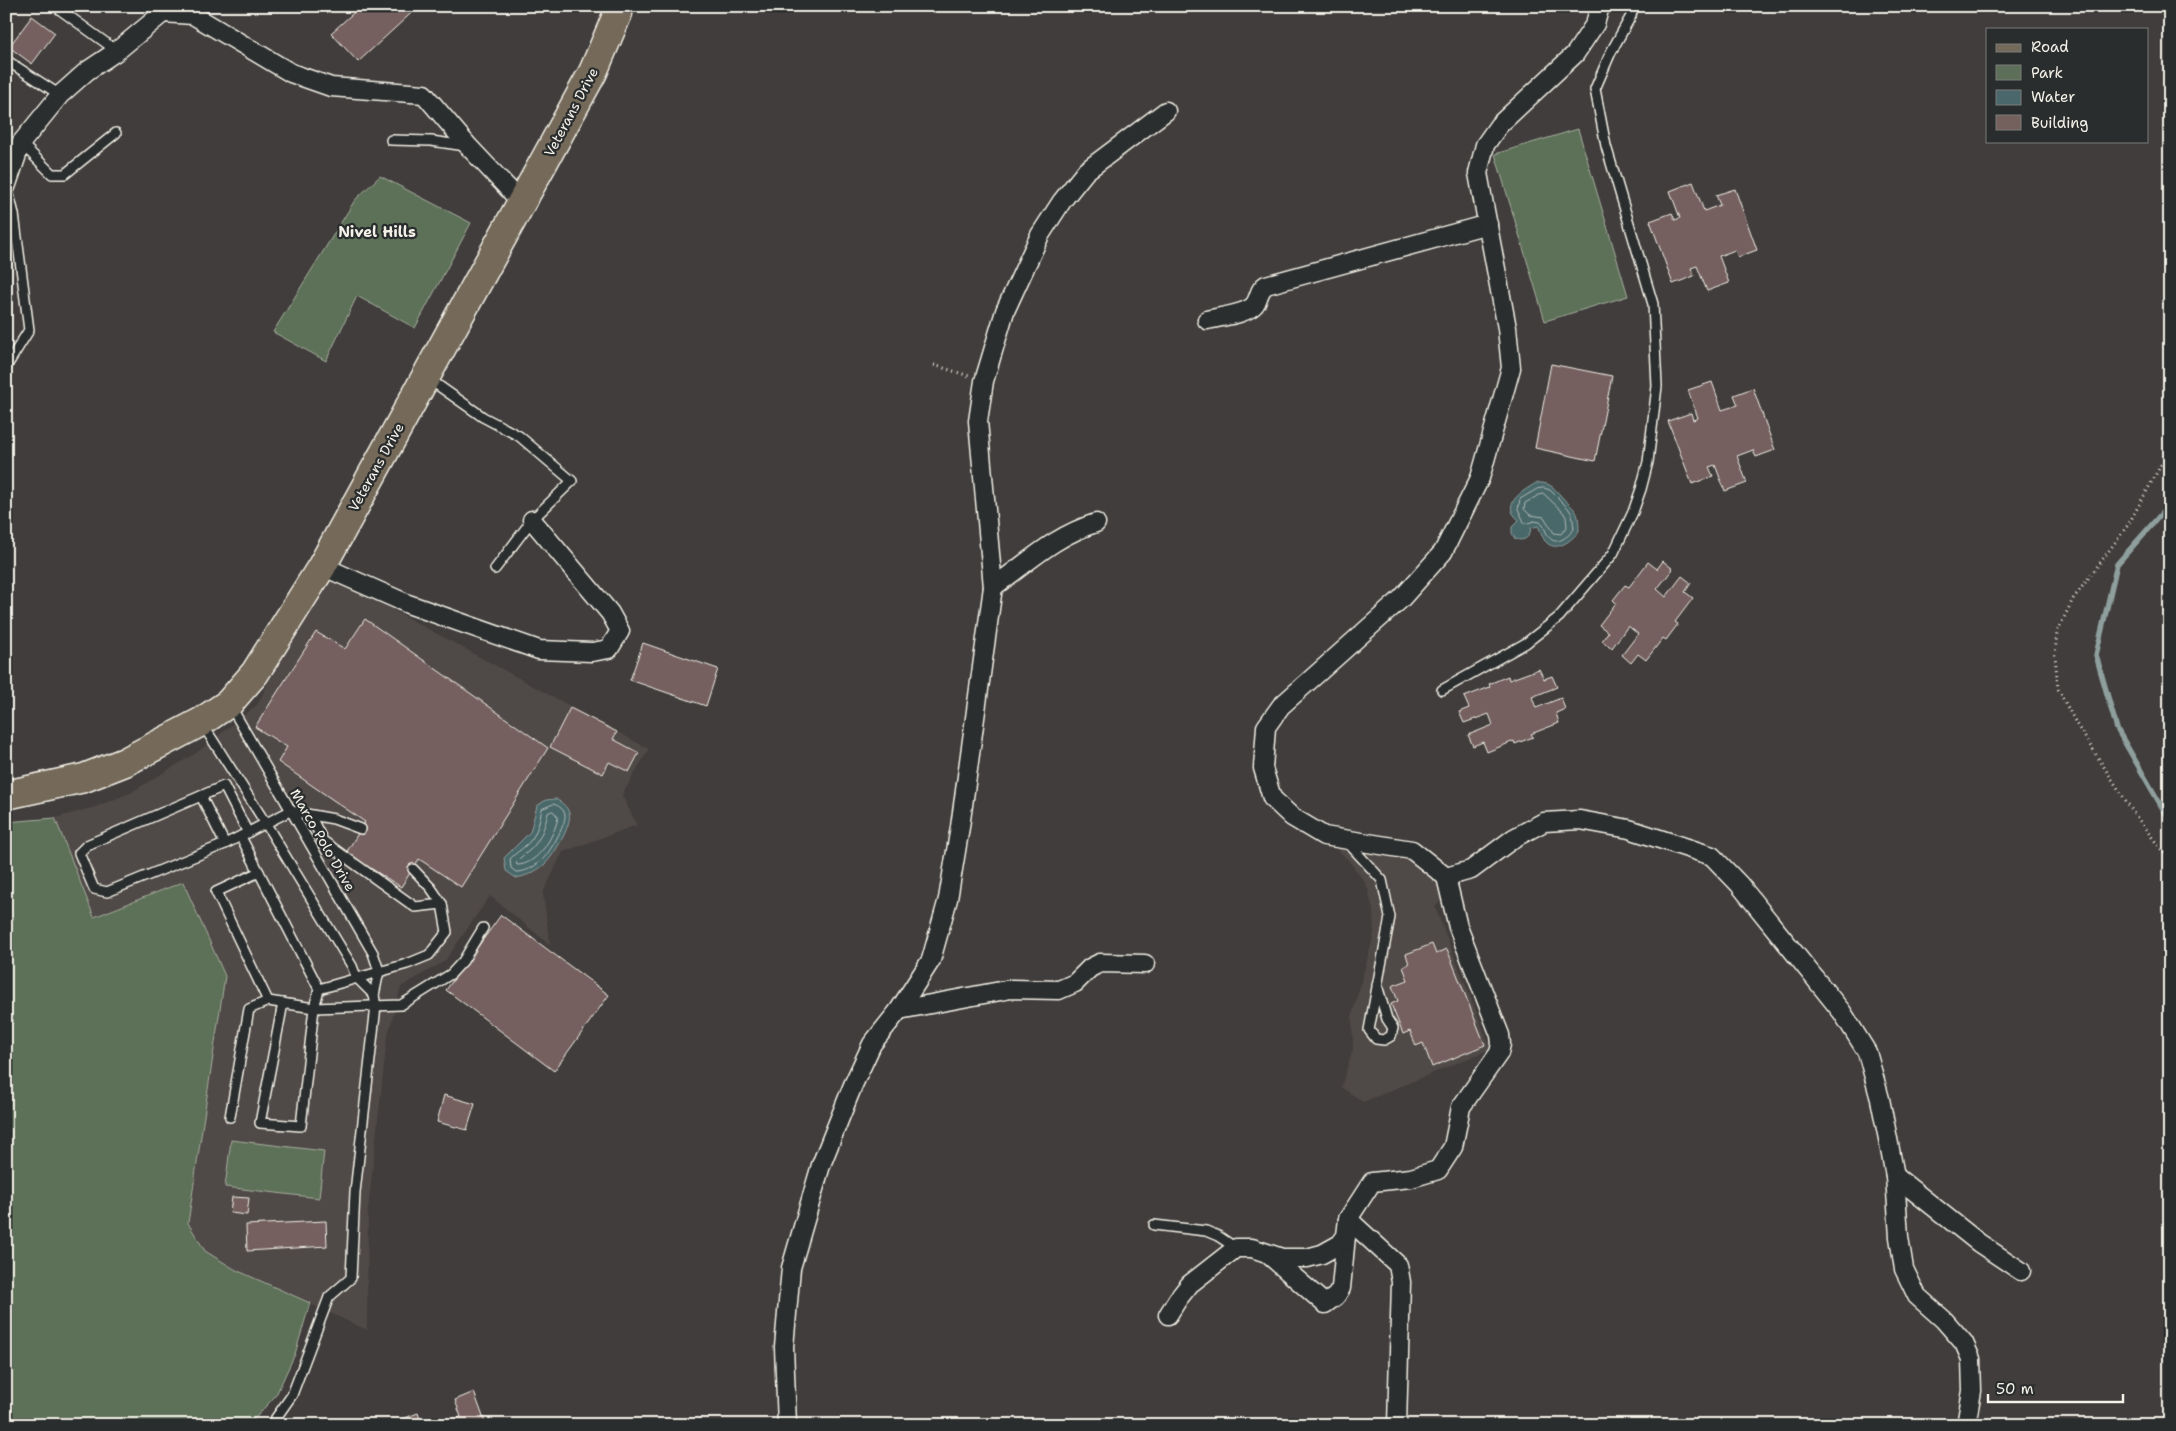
<svg xmlns="http://www.w3.org/2000/svg" width="2176" height="1431" font-family="'Shantell Sans',sans-serif">
  <rect width="100%" height="100%" fill="#403d3c"/>
  <filter id="ink" filterUnits="userSpaceOnUse"><feTurbulence type="fractalNoise" baseFrequency=".02" numOctaves="2"/><feDisplacementMap in="SourceGraphic" scale="10" xChannelSelector="R" yChannelSelector="G"/><feConvolveMatrix kernelMatrix="1 2 1 2 8 2 1 2 1" color-interpolation-filters="sRGB"/></filter>
  <g filter="url(#ink)">
    <g fill="#504846">
      <polygon points="324,576 375,600 649,749 622,795 637,825 563,852 543,893 550,945 490,896 445,961 401,987 387,1039 368,1210 367,1330 236,1270 204,1251 188,1222 183,882 94,917 55,818 95,807 130,793 196,753 257,705"/>
      <polygon points="1324,836 1393,846 1433,867 1445,897 1435,907 1491,1049 1363,1102 1341,1087 1353,1049 1352,1015 1374,934 1373,911 1368,889 1364,881 1349,861"/>
    </g>
    <g fill="#5d6f59" stroke="#a8b0a0">
      <polygon points="1578,129 1628,296 1545,321 1495,154"/>
      <polygon points="380,176 471,223 415,328 357,296 326,361 273,332 355,200"/>
      <polygon points="55,818 94,917 183,882 225,976 188,1223 205,1251 236,1270 310,1303 295,1354 276,1395 249,1425 6,1425 6,822"/>
      <polygon points="231,1140 324,1151 319,1198 225,1187"/>
    </g>
    <g fill="#4a686b" stroke="#8e9f9d">
      <path d="M 1536,483 C 1550,482 1553,487 1562,497 C 1575,511 1579,508 1579,531 C 1572,540 1556,554 1545,541 C 1542,537 1541,531 1538,526 L 1531,528 C 1530,537 1525,542 1515,539 L 1512,533 L 1512,527 L 1519,520 C 1499,504 1523,491 1536,483 Z"/>
      <path d="M 556,799 C 562,803 567,806 569,813 C 573,824 553,857 544,865 C 535,872 527,876 516,878 L 506,871 L 504,858 L 530,832 L 537,806 L 546,800 Z"/>
    </g>
    <g fill="none" stroke-linecap="round" stroke-linejoin="round">
      <g stroke="#b0bab6" stroke-width="1">
        <path d="M 1544,488 L 1550,490 L 1568,508 L 1572,514 L 1574,529 C 1569,536 1556,547 1549,537 C 1545,532 1545,526 1540,522 L 1534,521 L 1525,524 L 1518,509 L 1520,499 L 1537,489 Z"/>
        <polygon points="1544,494 1563,512 1566,517 1567,527 1561,534 1554,533 1544,517 1530,515 1524,509 1525,503 1539,495"/>
        <path d="M 554,804 C 559,806 564,809 565,815 C 566,825 549,854 541,861 C 534,867 526,872 516,872 L 511,868 L 510,859 C 515,853 520,851 525,846 C 537,837 539,822 542,809 Z"/>
        <path d="M 553,811 L 558,817 C 555,835 538,865 517,865 L 516,862 C 521,856 526,854 531,849 C 541,839 545,826 548,813 Z"/>
      </g>
      <polyline stroke="#8e9f9d" stroke-width="5.5" points="2170,504 2117,564 2096,655 2117,729 2170,821"/>
    </g>
    <g fill="#74615e" stroke="#f4f1e8">
      <polygon points="361,6 419,6 358,62 331,33"/>
      <polygon points="32,16 55,33 32,64 9,47"/>
      <polygon points="1693,182 1704,211 1720,205 1716,195 1735,189 1757,250 1738,257 1735,250 1719,256 1729,283 1707,291 1697,266 1691,268 1694,276 1673,284 1650,221 1672,213 1675,220 1680,218 1670,191"/>
      <polygon points="1551,364 1612,376 1595,461 1535,448"/>
      <polygon points="1712,382 1722,410 1738,405 1734,395 1753,388 1775,450 1756,457 1753,450 1737,456 1747,483 1725,491 1715,465 1709,467 1713,476 1692,484 1668,421 1691,413 1693,420 1698,418 1688,390"/>
      <polygon points="1663,561 1673,569 1657,589 1666,597 1682,576 1691,583 1685,592 1693,598 1675,622 1678,624 1666,640 1663,638 1646,660 1638,654 1631,663 1622,655 1638,634 1628,626 1612,648 1602,641 1608,632 1599,625 1616,603 1613,600 1625,585 1629,587 1648,562 1657,569"/>
      <polygon points="365,619 548,748 461,887 419,859 401,887 346,853 365,822 278,762 287,747 255,727 316,632 345,649"/>
      <polygon points="643,643 718,669 706,706 630,680"/>
      <polygon points="1539,669 1544,679 1552,676 1557,687 1532,697 1536,708 1561,698 1565,709 1556,713 1559,723 1531,734 1533,737 1515,744 1514,741 1487,752 1483,742 1473,746 1468,735 1493,725 1489,714 1464,723 1459,712 1469,708 1464,697 1490,687 1489,684 1508,676 1509,680"/>
      <polygon points="570,708 617,732 613,739 639,753 629,772 609,762 603,774 550,747"/>
      <polygon points="501,915 609,995 554,1071 446,990"/>
      <polygon points="1432,944 1436,954 1447,949 1485,1045 1432,1067 1423,1043 1416,1046 1410,1031 1403,1034 1391,1004 1398,1001 1392,986 1408,980 1403,967 1409,964 1406,954"/>
      <polygon points="444,1095 475,1104 467,1130 437,1122"/>
      <polygon points="232,1197 249,1198 247,1215 230,1213"/>
      <polygon points="326,1221 327,1246 247,1251 246,1225"/>
      <polygon points="474,1392 486,1425 439,1425 461,1417 455,1400"/>
      <polygon points="418,1413 422,1425 402,1425 400,1420"/>
    </g>
    <g fill="none" stroke-linecap="round" stroke-linejoin="round">
      <g stroke="#f4f1e8" stroke-width="12">
        <g id="service">
          <polyline points="55,6 117,51"/>
          <polyline points="6,60 60,95"/>
          <polyline points="391,140 431,141 466,146"/>
          <polyline points="21,143 52,174 65,174 116,133"/>
          <polyline points="6,367 29,330 14,214 7,186"/>
          <polyline points="429,379 483,417 519,436 572,481 532,520 495,569"/>
          <polyline points="1442,690 1526,643 1559,617 1613,554 1633,512 1641,489 1648,462 1657,386 1653,304 1606,146 1595,89 1611,52 1631,16 1633,6"/>
          <polyline points="230,705 373,953 379,971 374,995 376,1006 355,1192 351,1278 329,1297 292,1395 271,1425"/>
          <polyline points="203,725 266,824 352,966 356,977 374,995"/>
          <polyline points="201,796 225,844"/>
          <polyline points="310,815 323,841 415,907 442,904"/>
          <polyline points="248,833 224,786 87,845 79,853 94,889 107,892 225,844 290,811 334,819 361,829"/>
          <polyline points="241,837 319,989 314,1008 301,1126 260,1123 283,1003"/>
          <polyline points="1347,842 1382,880 1390,917 1369,1030 1376,1039 1384,1040 1391,1036 1393,1028 1387,1019 1377,985"/>
          <polyline points="259,872 216,892 268,1001"/>
          <polyline points="319,989 407,964 429,955 447,932 442,904 431,888 413,869"/>
          <polyline points="230,1117 249,1009 268,1001 314,1008 401,1005 451,974 463,961 483,928"/>
          <polyline points="1154,1225 1206,1231 1218,1236 1236,1248"/>
        </g>
      </g>
      <g stroke="#f4f1e8" stroke-width="21">
        <g id="minor">
          <polyline points="6,187 21,143 60,95 87,71 117,51 163,13 193,15 291,73 331,87 424,94 469,147 522,203"/>
          <path d="M 1207,320 C 1219,317 1248,314 1255,304 C 1260,297 1258,290 1266,285 L 1488,224"/>
          <polyline points="322,566 408,604 539,650 592,652 609,649 620,631 610,613 532,520"/>
          <path d="M 993,587 C 1029,562 1054,536 1096,523"/>
          <polyline points="1446,877 1471,870 1514,838 1544,822 1580,820 1629,829 1712,856 1739,884 1842,1012 1867,1052 1880,1099 1888,1139 1895,1176 1899,1237 1904,1269 1917,1296 1944,1320 1964,1343 1971,1359 1972,1391 1966,1425"/>
          <polyline points="899,1010 1011,989 1059,990 1075,983 1090,968 1100,963 1145,964"/>
          <polyline points="1895,1176 1979,1243 2021,1271"/>
          <polyline points="1348,1219 1398,1265 1401,1282 1397,1425"/>
          <polyline points="1269,1255 1325,1304 1336,1296 1341,1288 1346,1236"/>
          <polyline points="1168,1315 1178,1299 1190,1284 1236,1248 1252,1248 1282,1258 1307,1258 1322,1254 1340,1244 1346,1236 1348,1219 1372,1182 1411,1178 1438,1170 1453,1147 1461,1107 1499,1053 1501,1044 1500,1035 1458,927 1446,877 1412,850 1324,836 1292,817 1272,798 1263,768 1266,727 1281,706 1401,599 1443,552 1480,478 1511,368 1507,328 1478,173 1485,145 1499,125 1575,54 1595,24 1600,6"/>
          <polyline points="787,1425 784,1347 791,1268 821,1165 853,1085 872,1044 899,1010 931,960 948,899 960,827 993,587 978,421 984,381 1005,311 1040,235 1062,201 1086,171 1166,111"/>
        </g>
      </g>
      <g stroke="#f4f1e8" stroke-width="31">
        <polyline id="primary" points="6,795 84,778 125,762 201,722 229,703 255,673 322,566 593,72 618,13 619,6"/>
      </g>
      <g stroke="#f4f1e8" stroke-width="3" stroke-dasharray="1 4" stroke-linecap="butt">
        <polyline points="934,365 969,376"/>
        <polyline points="2170,460 2161,465 2128,525 2073,599 2057,632 2055,655 2058,689 2077,725 2135,815 2170,861"/>
      </g>
      <use href="#service" stroke="#2a2d2e" stroke-width="9"/>
      <use href="#minor" stroke="#2a2d2e" stroke-width="18"/>
      <use href="#primary" stroke="#746a5a" stroke-width="28"/>
    </g>
  </g>
  <g text-anchor="middle" dominant-baseline="central" stroke-width="4.5" stroke-linejoin="round" paint-order="stroke">
    <g font-size="14" fill="#f4f1e8" stroke="#2a2d2e">
      <text transform="translate(571 112) rotate(-62)">Veterans Drive</text>
      <text transform="translate(376 467) rotate(-61)">Veterans Drive</text>
      <text transform="translate(323 840) rotate(60)">Marco Polo Drive</text>
    </g>
    <g font-size="15" font-weight="bold" fill="#f4f1e8" stroke="#2a2d2e">
      <text x="377" y="232">Nivel Hills</text>
    </g>
  </g>
  <rect width="2176" height="1431" fill="none" stroke="#2a2d2e" stroke-width="25"/>
  <rect x="12" y="12" width="2151" height="1406" fill="none" stroke="#f4f1e8" stroke-width="2" filter="url(#ink)"/>
  <rect x="1986" y="28" width="162" height="115" fill="#2a2d2e" stroke="#7b7b78"/>
  <rect x="1996" y="44" width="25" height="8" fill="#746a5a" stroke="#7b7b78"/>
  <text x="2031" y="52" font-size="15" fill="#f4f1e8">Road</text>
  <rect x="1996" y="65" width="25" height="15" fill="#5d6f59" stroke="#7b7b78"/>
  <text x="2031" y="78" font-size="15" fill="#f4f1e8">Park</text>
  <rect x="1996" y="90" width="25" height="15" fill="#4a686b" stroke="#7b7b78"/>
  <text x="2031" y="102" font-size="15" fill="#f4f1e8">Water</text>
  <rect x="1996" y="115" width="25" height="15" fill="#74615e" stroke="#7b7b78"/>
  <text x="2031" y="128" font-size="15" fill="#f4f1e8">Building</text>
  <path d="M1988 1394v8h135v-8" fill="none" stroke="#f4f1e8" stroke-width="2.5"/>
  <text x="1996" y="1394" font-size="15" fill="#f4f1e8" stroke="#2a2d2e" stroke-width="4" paint-order="stroke">50 m</text>
</svg>
